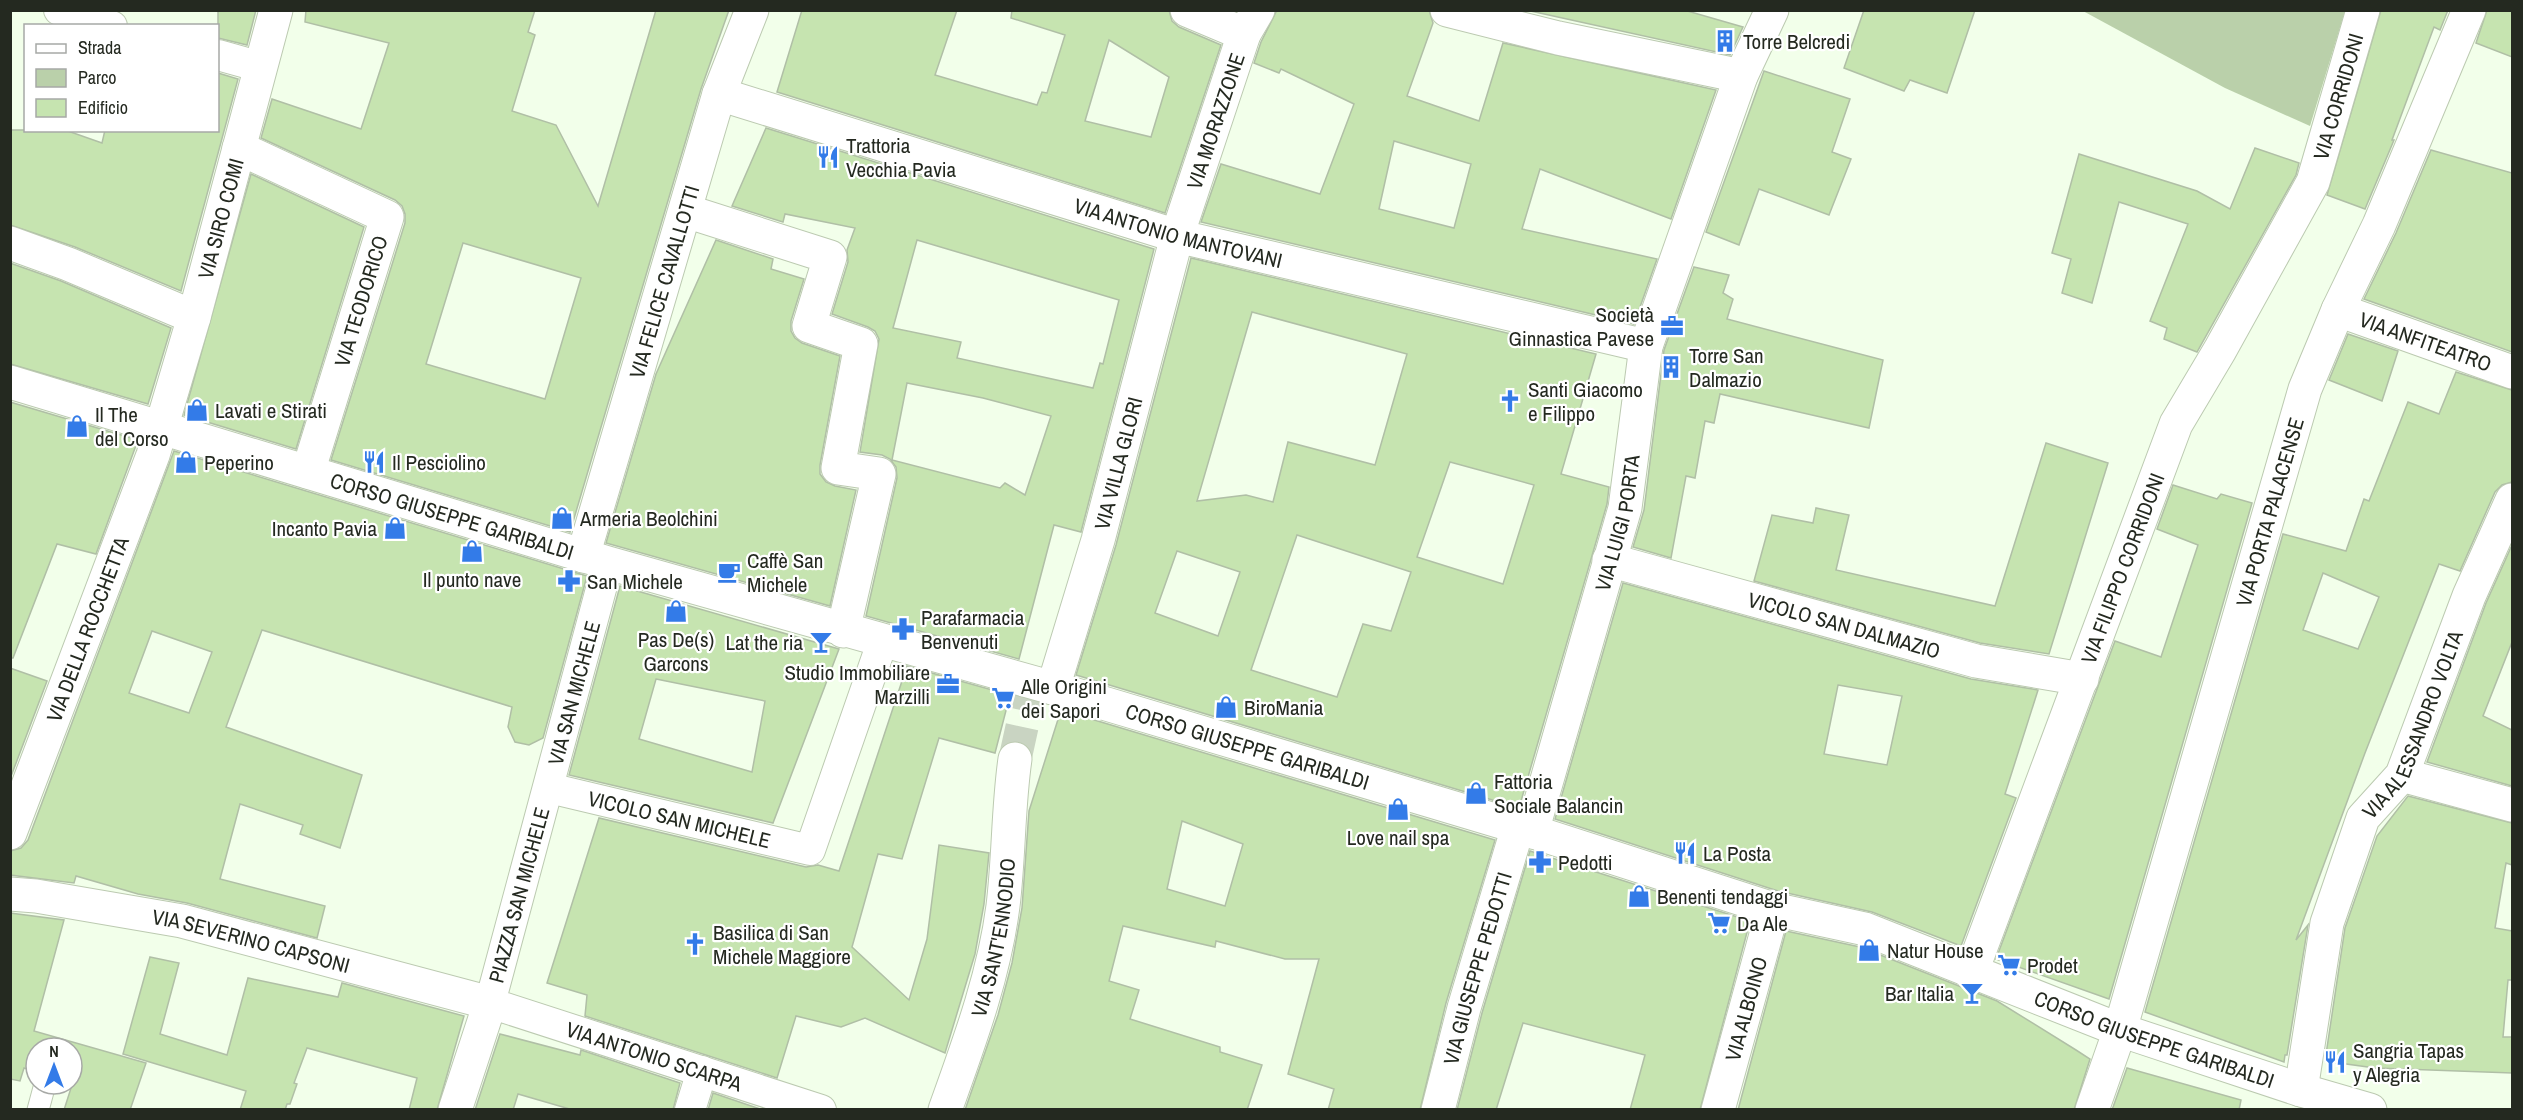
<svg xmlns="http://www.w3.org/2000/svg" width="2523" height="1120" font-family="'Archivo Narrow',sans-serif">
  <rect width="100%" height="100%" fill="#f2ffea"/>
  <polygon fill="#bad0aa" points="2083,11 2345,11 2310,126 2225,88"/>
  <g fill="#c6e4b0" stroke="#b0bfa6" stroke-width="1.5" fill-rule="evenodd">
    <polygon points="218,10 256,10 247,45 218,38"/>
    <path d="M 306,10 L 535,10 L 528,32 L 535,35 L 512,111 L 556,125 L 598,206 L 656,10 L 729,10 L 701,89 L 570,532 L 331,460 L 405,223 L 405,214 L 402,206 L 395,200 L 261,138 L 272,99 L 361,129 L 389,43 L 305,22 ZM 463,243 L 581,278 L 545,399 L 426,364 Z"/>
    <path d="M 802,10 L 957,10 L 935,75 L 1037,105 L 1042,92 L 1047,93 L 1065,35 L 1011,18 L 1012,10 L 1169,10 L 1172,21 L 1179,27 L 1221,45 L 1165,213 L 777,92 ZM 1109,40 L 1169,77 L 1151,137 L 1085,121 Z"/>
    <path d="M 1277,10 L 1429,10 L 1433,23 L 1407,96 L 1479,121 L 1503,43 L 1716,90 L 1671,219 L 1540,169 L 1522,229 L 1657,259 L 1634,324 L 1201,222 L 1221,164 L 1320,194 L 1354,104 L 1281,69 L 1279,73 L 1254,63 L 1261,42 ZM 1394,141 L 1471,164 L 1454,228 L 1379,209 Z"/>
    <polygon points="1526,10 1684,10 1743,27 1730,55"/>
    <polygon points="1864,10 1975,10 1947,93 1910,80 1904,91 1844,68"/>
    <polygon points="2381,10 2448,10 2440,30 2434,27 2392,140 2394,140 2365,209 2327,195"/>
    <polygon points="2487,10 2512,10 2512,57 2476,43"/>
    <polygon points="1764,71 1850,99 1832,152 1851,159 1829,215 1759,189 1739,245 1706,232"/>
    <polygon points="218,73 238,79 181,291 75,247 10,225 10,130 65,130 102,143 105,130 218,130"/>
    <path d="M 766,128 L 1154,249 L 1081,532 L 1054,525 L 1019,659 L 866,616 L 897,478 L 896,467 L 890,459 L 882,455 L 860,452 L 879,339 L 875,331 L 868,327 L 832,314 L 848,262 L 847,250 L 855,228 L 785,214 L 783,222 L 732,206 ZM 917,240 L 1119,300 L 1103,364 L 1100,363 L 1093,388 L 957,358 L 961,342 L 893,328 ZM 907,383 L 983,398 L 1051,416 L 1025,495 L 1005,483 L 1000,488 L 892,460 Z"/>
    <polygon points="2255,148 2299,163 2296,175 2197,352 2164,339 2167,328 2150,321 2188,224 2119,202 2092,303 2062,293 2071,259 2052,253 2079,154 2197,191 2230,209"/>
    <polygon points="2431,150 2512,173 2512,352 2364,299 2396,233"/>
    <polygon points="251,174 364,227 296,449 184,415"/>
    <polygon points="716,240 773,259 771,269 804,279 791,321 791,331 795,338 802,343 840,356 820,465 820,474 826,482 835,486 856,490 830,606 606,543 656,374"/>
    <path d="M 1191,258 L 1596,354 L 1561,474 L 1609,487 L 1607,504 L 1519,808 L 1076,675 L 1116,545 ZM 1252,312 L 1407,354 L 1375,465 L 1288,442 L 1273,502 L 1246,495 L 1197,501 ZM 1450,462 L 1534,485 L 1503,584 L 1417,557 ZM 1297,535 L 1411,572 L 1391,631 L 1363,624 L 1337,697 L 1251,670 ZM 1177,551 L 1240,572 L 1218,636 L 1155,613 Z"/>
    <polygon points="10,263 61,281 171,328 148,404 10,364"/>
    <polygon points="1694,267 1729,275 1723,293 1733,299 1727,319 1883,360 1869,428 1720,394 1714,423 1705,421 1695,478 1686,476 1671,558 1633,547 1644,510 1664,350"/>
    <polygon points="2348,334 2398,351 2382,401 2329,380"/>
    <path d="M 2456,372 L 2512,390 L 2512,482 L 2502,485 L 2495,492 L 2460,571 L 2439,564 L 2365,753 L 2296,940 L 2308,925 L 2287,1055 L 2285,1055 L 2284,1062 L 2145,1012 L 2283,534 L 2346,551 L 2364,499 L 2369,501 L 2408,402 L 2439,414 ZM 2323,573 L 2379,597 L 2358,649 L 2303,630 Z"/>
    <polygon points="10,402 138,440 96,554 57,544 13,658 10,658"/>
    <polygon points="2046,443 2108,463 2049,654 1980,643 1754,581 1772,515 1813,523 1816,508 1849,515 1836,570 1995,606"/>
    <path d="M 174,451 L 587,576 L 543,738 L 529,745 L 515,742 L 508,727 L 512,707 L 262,630 L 226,727 L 362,775 L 340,848 L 300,834 L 303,825 L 240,804 L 220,879 L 325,906 L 317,938 L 187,903 L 138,894 L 76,876 L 74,883 L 10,875 L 10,851 L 21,848 L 28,840 ZM 152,631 L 212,652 L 189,713 L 129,693 Z"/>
    <polygon points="2173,485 2217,499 2221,494 2252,503 2109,999 1996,959 2115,641 2161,657 2198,545 2157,529"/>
    <polygon points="2512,545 2512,642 2483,716 2512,730 2512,786 2427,762 2486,603"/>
    <path d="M 1623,583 L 1971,679 L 2038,690 L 2005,794 L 2016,798 L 1961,946 L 1872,912 L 1778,891 L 1555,819 ZM 1838,685 L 1902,696 L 1887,765 L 1824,754 Z"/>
    <path d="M 620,586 L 839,649 L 773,823 L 569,775 ZM 656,679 L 765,701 L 752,772 L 639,739 Z"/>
    <polygon points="907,666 1010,695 995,753 939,738 902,859 878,854 852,947 909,1000 927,939 939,845 989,853 984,904 975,954 945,1053 865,1018 841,1027 796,1016 777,1078 585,1016 587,995 547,983 599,818 806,867 818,865 839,871"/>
    <polygon points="10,668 47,681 10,779"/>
    <path d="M 1061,710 L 1495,840 L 1446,1003 L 1420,1110 L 1328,1110 L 1334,1089 L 1288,1074 L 1319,959 L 1285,959 L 1216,941 L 1215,947 L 1123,926 L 1109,981 L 1139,990 L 1130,1019 L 1220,1047 L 1220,1052 L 1262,1065 L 1247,1110 L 965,1110 L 998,1015 L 1012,963 L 1022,908 L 1029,811 ZM 1182,821 L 1243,844 L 1225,906 L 1167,889 Z"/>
    <polygon points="2408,796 2512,823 2512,865 2506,863 2495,928 2512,931 2512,980 2508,980 2503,1037 2512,1037 2512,1073 2375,1068 2325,1061 2345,928 2377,836"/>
    <polygon points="1530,851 1750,921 1700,1110 1630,1110 1645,1055 1523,1023 1496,1110 1457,1110 1482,1013"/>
    <polygon points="10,913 64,920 34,1031 146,1063 130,1110 64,1110 72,1085 72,1048 36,1048 36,1072 24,1068 20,1081 10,1079"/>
    <polygon points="1786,931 1860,947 1997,1001 2076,1050 2090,1059 2074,1110 1738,1110"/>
    <polygon points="150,957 179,963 160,1034 227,1055 248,978 338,997 342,983 464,1016 437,1110 409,1110 417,1078 307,1048 294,1083 297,1084 290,1104 287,1104 285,1110 240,1110 246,1091 123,1054"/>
    <polygon points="500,1034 580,1055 581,1050 680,1083 673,1110 573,1110 518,1094 513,1110 475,1110"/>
    <polygon points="2127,1068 2241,1100 2239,1110 2112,1110"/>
    <polygon points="713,1093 763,1110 708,1110"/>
  </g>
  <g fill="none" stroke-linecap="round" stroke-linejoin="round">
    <polyline stroke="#c9d4c2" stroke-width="33" stroke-dasharray="33 16" stroke-linecap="butt" points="1015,759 1029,695"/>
    <g stroke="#bccab1" stroke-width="23">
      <polyline id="service" points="38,1110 45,1084"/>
    </g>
    <g stroke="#bccab1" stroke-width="32">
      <g id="pedestrian">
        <polyline points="59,10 112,26"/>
        <polyline points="218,55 261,67"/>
        <path id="s1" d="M 608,563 L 490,1003 L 821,1110"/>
        <path id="s2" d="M 549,788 L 810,850 L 883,640"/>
        <polyline points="690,1110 702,1071"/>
      </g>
    </g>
    <g stroke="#bccab1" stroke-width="35">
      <g id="minor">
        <polyline points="1187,10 1244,34"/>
        <polyline points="1447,10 1558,38 1741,76"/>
        <path id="s3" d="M 719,94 L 1177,236 L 1646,346"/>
        <polyline points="239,148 387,217 308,472"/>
        <polyline points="686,211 830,257 809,326 861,344 838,468 879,474 843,631"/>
        <polyline points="10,243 68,264 194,317"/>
        <path id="s4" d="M 2338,310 L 2512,372"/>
        <path id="s5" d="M 10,382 L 608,563 L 1053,688 L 1518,827 L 1773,909 L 1865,929 L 2120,1030 L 2301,1090 L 2370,1110"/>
        <path id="s6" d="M 583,556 L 719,94 L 752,10"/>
        <path id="s7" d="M 1609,560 L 1976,661 L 2082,679"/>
        <path id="s8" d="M 1053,688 L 1098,540 L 1177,236 L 1244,34 L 1258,10"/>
        <polyline points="2402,775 2512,805"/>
        <path id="s9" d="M 1532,832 L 1625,508 L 1646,346 L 1741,76 L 1772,10"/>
        <path id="s10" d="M 10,833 L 153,455 L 194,317 L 276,10"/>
        <path id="s11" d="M 10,894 L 36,896 L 182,921 L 490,1003 L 455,1110"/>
        <path id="s12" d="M 1972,971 L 2176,424 L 2220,350 L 2313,182 L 2363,10"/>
        <path id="s13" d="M 2301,1090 L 2327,923 L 2363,818 L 2402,775 L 2469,596 L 2512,500"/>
        <path id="s14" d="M 945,1110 C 969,1043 994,976 1003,906 C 1009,857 1008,807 1015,759"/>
        <path id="s15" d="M 1438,1110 L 1464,1008 L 1518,827"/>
        <path id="s16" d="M 1718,1110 L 1773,909"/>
        <path id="s17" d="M 2092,1110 L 2120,1030 L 2305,389 L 2338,310 L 2379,225 L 2469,10"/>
      </g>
    </g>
    <use href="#service" stroke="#fff" stroke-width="21"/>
    <use href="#pedestrian" stroke="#fff" stroke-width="30"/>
    <use href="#minor" stroke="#fff" stroke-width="33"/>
  </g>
  <defs>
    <g id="building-bare" transform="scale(1.8)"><path d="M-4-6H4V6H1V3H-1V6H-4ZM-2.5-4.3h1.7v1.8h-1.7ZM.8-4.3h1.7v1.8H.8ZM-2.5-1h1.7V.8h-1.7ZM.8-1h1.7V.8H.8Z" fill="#337be8" stroke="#fff" stroke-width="2.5" paint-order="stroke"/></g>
    <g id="restaurant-bare" transform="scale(1.8)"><path d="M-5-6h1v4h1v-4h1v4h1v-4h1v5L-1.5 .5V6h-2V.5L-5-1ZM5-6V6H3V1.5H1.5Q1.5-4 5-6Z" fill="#337be8" stroke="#fff" stroke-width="2.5" paint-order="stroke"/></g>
    <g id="office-bare" transform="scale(1.8)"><path d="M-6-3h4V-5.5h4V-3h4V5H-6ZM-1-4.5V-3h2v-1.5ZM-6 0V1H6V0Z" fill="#337be8" stroke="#fff" stroke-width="2.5" paint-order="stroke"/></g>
    <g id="church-bare" transform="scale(1.8)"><path d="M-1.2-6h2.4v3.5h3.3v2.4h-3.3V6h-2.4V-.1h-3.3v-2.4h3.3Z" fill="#337be8" stroke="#fff" stroke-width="2.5" paint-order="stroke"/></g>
    <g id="shop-bare" transform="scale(1.8)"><path d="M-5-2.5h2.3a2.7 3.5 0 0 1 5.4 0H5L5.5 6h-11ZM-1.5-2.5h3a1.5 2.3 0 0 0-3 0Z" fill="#337be8" stroke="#fff" stroke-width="2.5" paint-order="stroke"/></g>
    <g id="cafe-bare" transform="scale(1.8)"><path d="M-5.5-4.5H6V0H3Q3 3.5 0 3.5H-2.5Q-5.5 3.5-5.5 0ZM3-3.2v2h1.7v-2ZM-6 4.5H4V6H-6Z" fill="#337be8" stroke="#fff" stroke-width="2.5" paint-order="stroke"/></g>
    <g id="pharmacy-bare" transform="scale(1.8)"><path d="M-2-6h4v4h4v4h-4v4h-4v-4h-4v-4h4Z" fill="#337be8" stroke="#fff" stroke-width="2.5" paint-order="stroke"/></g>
    <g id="bar-bare" transform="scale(1.8)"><path d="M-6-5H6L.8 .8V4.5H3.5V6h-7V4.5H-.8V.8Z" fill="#337be8" stroke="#fff" stroke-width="2.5" paint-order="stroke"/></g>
    <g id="supermarket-bare" transform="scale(1.8)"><path d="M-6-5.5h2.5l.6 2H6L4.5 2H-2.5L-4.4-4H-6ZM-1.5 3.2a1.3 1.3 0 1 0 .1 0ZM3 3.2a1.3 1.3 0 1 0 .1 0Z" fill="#337be8" stroke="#fff" stroke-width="2.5" paint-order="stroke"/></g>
  </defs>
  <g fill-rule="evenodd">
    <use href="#building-bare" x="1725" y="41"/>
    <use href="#restaurant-bare" x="828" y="157"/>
    <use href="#office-bare" x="1672" y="326"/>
    <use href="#building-bare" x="1671" y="367"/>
    <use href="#church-bare" x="1510" y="401"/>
    <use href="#shop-bare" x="197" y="410"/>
    <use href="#shop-bare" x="77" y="426"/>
    <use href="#shop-bare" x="186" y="462"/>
    <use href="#restaurant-bare" x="374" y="462"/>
    <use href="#shop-bare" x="562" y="518"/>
    <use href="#shop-bare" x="395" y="528"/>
    <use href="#shop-bare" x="472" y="551"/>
    <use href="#cafe-bare" x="729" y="572"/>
    <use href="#pharmacy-bare" x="569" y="581"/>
    <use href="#shop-bare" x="676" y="611"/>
    <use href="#pharmacy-bare" x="903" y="629"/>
    <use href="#bar-bare" x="821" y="642"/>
    <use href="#office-bare" x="948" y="684"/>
    <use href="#supermarket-bare" x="1003" y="698"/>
    <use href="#shop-bare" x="1226" y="707"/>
    <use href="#shop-bare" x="1476" y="793"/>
    <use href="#shop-bare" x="1398" y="809"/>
    <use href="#restaurant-bare" x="1685" y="853"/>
    <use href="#pharmacy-bare" x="1540" y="862"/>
    <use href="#shop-bare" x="1639" y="896"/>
    <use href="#supermarket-bare" x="1719" y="923"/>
    <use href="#church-bare" x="695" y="944"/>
    <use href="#shop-bare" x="1869" y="950"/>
    <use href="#supermarket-bare" x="2009" y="965"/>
    <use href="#bar-bare" x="1972" y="993"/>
    <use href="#restaurant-bare" x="2335" y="1062"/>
  </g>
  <g text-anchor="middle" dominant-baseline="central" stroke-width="4.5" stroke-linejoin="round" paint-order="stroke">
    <g font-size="21" fill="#242920" stroke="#fff" text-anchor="start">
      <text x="1743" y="41">Torre Belcredi</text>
      <text x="846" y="145">Trattoria<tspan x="846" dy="24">Vecchia Pavia</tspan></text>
      <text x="1654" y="314" text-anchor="end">Società<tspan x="1654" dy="24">Ginnastica Pavese</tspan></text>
      <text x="1689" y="355">Torre San<tspan x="1689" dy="24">Dalmazio</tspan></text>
      <text x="1528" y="389">Santi Giacomo<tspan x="1528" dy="24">e Filippo</tspan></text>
      <text x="215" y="410">Lavati e Stirati</text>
      <text x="95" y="414">Il The<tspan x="95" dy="24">del Corso</tspan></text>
      <text x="204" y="462">Peperino</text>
      <text x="392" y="462">Il Pesciolino</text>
      <text x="580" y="518">Armeria Beolchini</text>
      <text x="377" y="528" text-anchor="end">Incanto Pavia</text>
      <text x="747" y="560">Caffè San<tspan x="747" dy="24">Michele</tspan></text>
      <text x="472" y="579" text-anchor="middle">Il punto nave</text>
      <text x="587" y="581">San Michele</text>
      <text x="921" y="617">Parafarmacia<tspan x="921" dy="24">Benvenuti</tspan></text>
      <text x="676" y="639" text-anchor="middle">Pas De(s)<tspan x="676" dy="24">Garcons</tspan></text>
      <text x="803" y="642" text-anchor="end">Lat the ria</text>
      <text x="930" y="672" text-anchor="end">Studio Immobiliare<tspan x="930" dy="24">Marzilli</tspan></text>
      <text x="1021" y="686">Alle Origini<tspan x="1021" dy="24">dei Sapori</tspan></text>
      <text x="1244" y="707">BiroMania</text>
      <text x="1494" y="781">Fattoria<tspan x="1494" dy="24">Sociale Balancin</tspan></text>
      <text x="1398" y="837" text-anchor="middle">Love nail spa</text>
      <text x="1703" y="853">La Posta</text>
      <text x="1558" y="862">Pedotti</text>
      <text x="1657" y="896">Benenti tendaggi</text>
      <text x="1737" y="923">Da Ale</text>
      <text x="713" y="932">Basilica di San<tspan x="713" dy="24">Michele Maggiore</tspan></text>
      <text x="1887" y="950">Natur House</text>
      <text x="2027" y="965">Prodet</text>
      <text x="1954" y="993" text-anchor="end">Bar Italia</text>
      <text x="2353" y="1050">Sangria Tapas<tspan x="2353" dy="24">y Alegria</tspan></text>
    </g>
    <g font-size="21" fill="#242920" stroke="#fff">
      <text stroke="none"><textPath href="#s12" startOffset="951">VIA CORRIDONI</textPath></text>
      <text stroke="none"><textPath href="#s8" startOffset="590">VIA MORAZZONE</textPath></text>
      <text stroke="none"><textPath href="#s10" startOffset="650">VIA SIRO COMI</textPath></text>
      <text stroke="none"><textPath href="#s3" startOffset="480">VIA ANTONIO MANTOVANI</textPath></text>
      <text stroke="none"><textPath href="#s6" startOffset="286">VIA FELICE CAVALLOTTI</textPath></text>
      <text transform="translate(361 301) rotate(-73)">VIA TEODORICO</text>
      <text stroke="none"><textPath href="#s4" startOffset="93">VIA ANFITEATRO</textPath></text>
      <text stroke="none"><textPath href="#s8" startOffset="234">VIA VILLA GLORI</textPath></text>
      <text stroke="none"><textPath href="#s17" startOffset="624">VIA PORTA PALACENSE</textPath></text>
      <text stroke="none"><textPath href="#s5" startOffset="462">CORSO GIUSEPPE GARIBALDI</textPath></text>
      <text stroke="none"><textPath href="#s9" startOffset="321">VIA LUIGI PORTA</textPath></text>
      <text stroke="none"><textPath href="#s12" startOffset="430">VIA FILIPPO CORRIDONI</textPath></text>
      <text stroke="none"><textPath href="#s7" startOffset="244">VICOLO SAN DALMAZIO</textPath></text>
      <text stroke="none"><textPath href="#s10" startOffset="218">VIA DELLA ROCCHETTA</textPath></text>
      <text transform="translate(574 693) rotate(-75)">VIA SAN MICHELE</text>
      <text stroke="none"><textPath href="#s13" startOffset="388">VIA ALESSANDRO VOLTA</textPath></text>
      <text stroke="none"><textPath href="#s5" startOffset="1290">CORSO GIUSEPPE GARIBALDI</textPath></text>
      <text stroke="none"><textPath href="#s2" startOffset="134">VICOLO SAN MICHELE</textPath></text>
      <text transform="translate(519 895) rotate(-75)">PIAZZA SAN MICHELE</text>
      <text stroke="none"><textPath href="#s14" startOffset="180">VIA SANT'ENNODIO</textPath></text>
      <text stroke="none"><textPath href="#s11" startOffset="246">VIA SEVERINO CAPSONI</textPath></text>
      <text stroke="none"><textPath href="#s15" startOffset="147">VIA GIUSEPPE PEDOTTI</textPath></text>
      <text stroke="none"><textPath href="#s16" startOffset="105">VIA ALBOINO</textPath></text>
      <text stroke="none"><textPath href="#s5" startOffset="2244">CORSO GIUSEPPE GARIBALDI</textPath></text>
      <text stroke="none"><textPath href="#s1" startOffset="628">VIA ANTONIO SCARPA</textPath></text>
    </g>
  </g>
  <rect width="2523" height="1120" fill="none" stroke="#242920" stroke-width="24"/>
  <rect x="24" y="24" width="195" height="108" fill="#ffffff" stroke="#a7a9a6" stroke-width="1.5"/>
  <rect x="36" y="44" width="30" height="9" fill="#ffffff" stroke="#a7a9a6" stroke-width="1.5"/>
  <text x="78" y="54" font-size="18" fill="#242920">Strada</text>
  <rect x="36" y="69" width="30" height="18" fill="#bad0aa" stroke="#a7a9a6" stroke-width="1.5"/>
  <text x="78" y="84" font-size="18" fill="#242920">Parco</text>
  <rect x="36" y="99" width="30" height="18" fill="#c6e4b0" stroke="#a7a9a6" stroke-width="1.5"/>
  <text x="78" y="114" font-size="18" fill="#242920">Edificio</text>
  <g transform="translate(54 1066)"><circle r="28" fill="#ffffff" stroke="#a7a9a6" stroke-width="1.5"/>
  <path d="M0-4.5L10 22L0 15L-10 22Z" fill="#337be8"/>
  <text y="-9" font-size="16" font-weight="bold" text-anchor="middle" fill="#242920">N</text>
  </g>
</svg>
